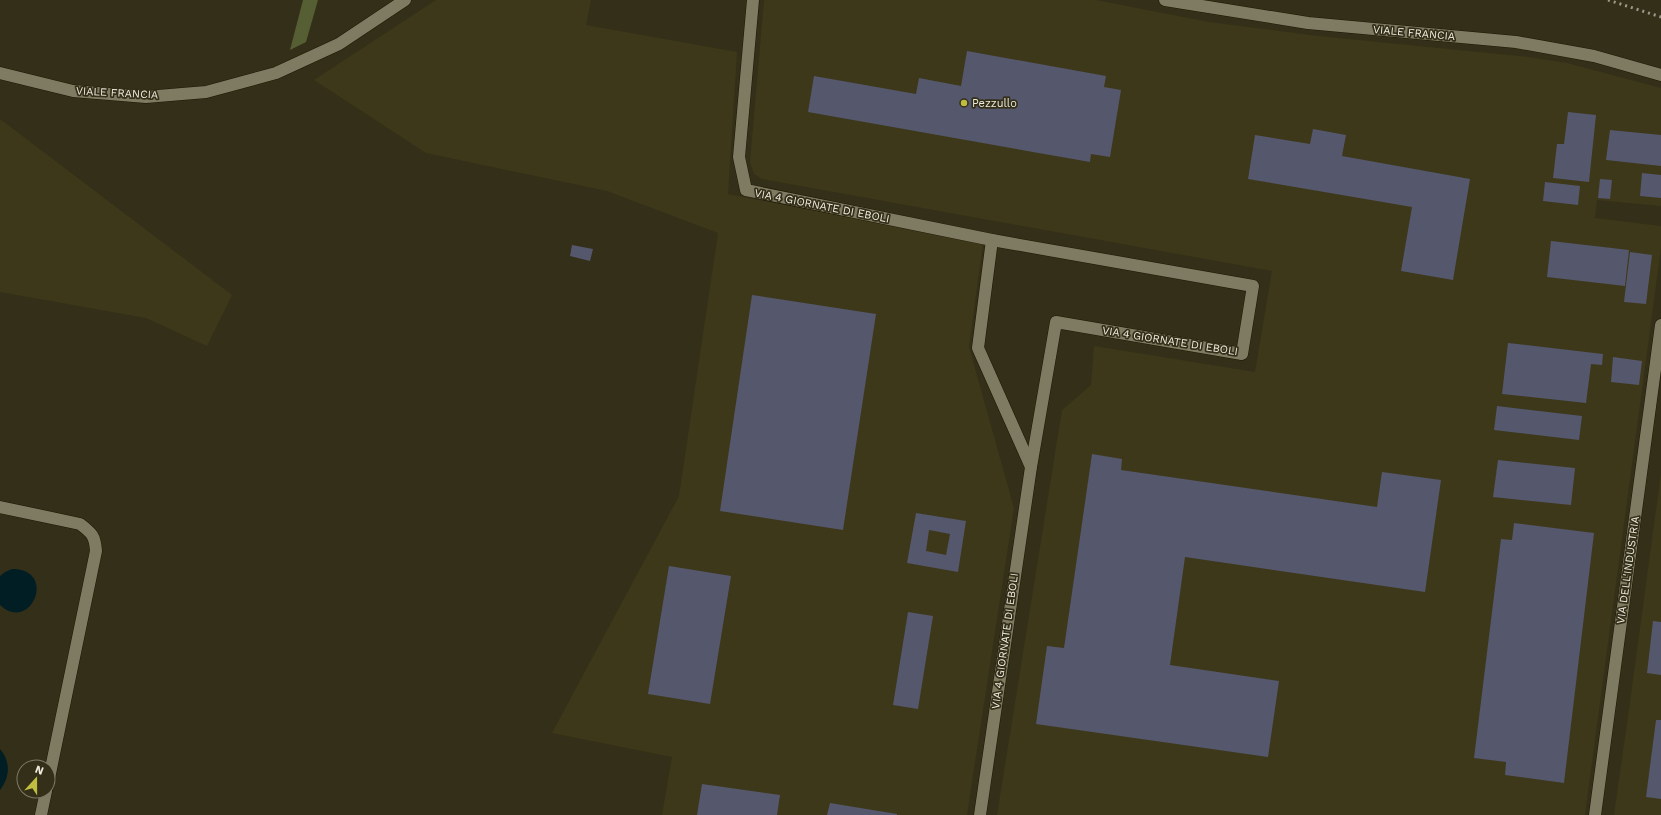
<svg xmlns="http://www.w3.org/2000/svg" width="1661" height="815" font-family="'Work Sans',sans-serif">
  <rect width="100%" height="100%" fill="#342f19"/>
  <g fill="#3d381a">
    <polygon points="436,0 591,0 586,25 737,52 728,194 983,243 969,347 1014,508 967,815 662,815 672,757 552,733 679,496 718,233 607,191 426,153 314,80"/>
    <polygon points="764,0 1096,0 1209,22 1318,36 1528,57 1567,63 1661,88 1661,206 1597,200 1595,218 1661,226 1661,248 1585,815 997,815 1062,410 1091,385 1094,346 1255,372 1272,271 762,179 754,174 750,162"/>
    <polygon points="0,119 232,295 207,346 146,318 0,292"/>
    <polygon points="1661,473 1661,815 1614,815 1631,695"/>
  </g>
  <polygon fill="#565f33" points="303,0 318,0 306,42 290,50"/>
  <g fill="#001e24">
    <path d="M 12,569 C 58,569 31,634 0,605 L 0,576 L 5,572 Z"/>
    <path d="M 0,749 C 11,762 10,777 0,790 Z"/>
  </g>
  <g fill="#55576d" fill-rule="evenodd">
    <polygon points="967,51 1106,76 1104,87 1121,90 1110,157 1091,154 1090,162 808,112 814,76 916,94 919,78 961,86"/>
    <polygon points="1568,112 1596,115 1589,182 1553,178 1557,144 1564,144"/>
    <polygon points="1313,129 1346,135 1342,156 1470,179 1453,280 1401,271 1412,207 1248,179 1255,135 1310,144"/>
    <polygon points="1610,130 1661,135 1661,166 1606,160"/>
    <polygon points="1642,173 1661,175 1661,198 1640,196"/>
    <polygon points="1600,179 1612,180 1610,199 1598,198"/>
    <polygon points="1545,182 1580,186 1578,205 1543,201"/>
    <polygon points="1551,241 1629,250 1625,286 1547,277"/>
    <polygon points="572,245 593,249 590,261 570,256"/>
    <polygon points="1630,252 1652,255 1646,304 1624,302"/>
    <polygon points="752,295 876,314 843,530 720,511"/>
    <polygon points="1508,343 1603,354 1602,365 1591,364 1586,403 1502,394"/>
    <polygon points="1613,357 1642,361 1639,385 1611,382"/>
    <polygon points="1497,406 1582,416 1579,440 1494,430"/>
    <polygon points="1092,454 1122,459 1121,470 1377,507 1382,472 1441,480 1425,592 1185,557 1170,665 1279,681 1268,757 1036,724 1047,646 1064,648"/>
    <polygon points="1498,460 1575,468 1571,505 1493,497"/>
    <path d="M 916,513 L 966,521 L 958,572 L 907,563 ZM 929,530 L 950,534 L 946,555 L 926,551 Z"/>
    <polygon points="1514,523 1594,533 1564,783 1505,775 1506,762 1474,758 1501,539 1512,540"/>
    <polygon points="669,566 731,576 710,704 648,694"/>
    <polygon points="908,612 933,616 918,709 893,705"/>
    <polygon points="1653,621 1661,622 1661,675 1647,673"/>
    <polygon points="1656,720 1661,720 1661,799 1646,797"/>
    <polygon points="702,784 780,795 777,815 697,815"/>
    <polygon points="830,803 897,814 897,815 827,815"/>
  </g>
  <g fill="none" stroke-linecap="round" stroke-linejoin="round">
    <g stroke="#1c1703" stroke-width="13">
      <g id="minor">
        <polyline points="753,0 739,157 746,190 992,240 978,348 1031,467 980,815"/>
        <polyline points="1165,0 1308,23 1516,42 1594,56 1661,75"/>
        <polyline points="0,73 73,91 146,97 206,92 276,73 339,44 405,0"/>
        <polyline points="992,240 1253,286 1242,354 1056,322 1031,467"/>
        <path d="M 0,507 L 80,524 C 92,533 95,536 96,551 L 48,783"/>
        <polyline points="41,815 46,791"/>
        <polyline points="1595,815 1661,325"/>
      </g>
    </g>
    <use href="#minor" stroke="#7f7b62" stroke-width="12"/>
    <polyline stroke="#9e9a89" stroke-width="3" stroke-dasharray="2 4" stroke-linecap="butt" points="1608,0 1661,17"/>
  </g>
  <circle fill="#c0be41" stroke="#342f19" stroke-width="1.5" cx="964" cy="103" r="4"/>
  <g text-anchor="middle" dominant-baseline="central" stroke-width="3.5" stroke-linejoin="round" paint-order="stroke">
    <g font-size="11" fill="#efecdf" stroke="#342f19">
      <text transform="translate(1414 33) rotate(5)">VIALE FRANCIA</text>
      <text transform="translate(117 93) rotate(3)">VIALE FRANCIA</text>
      <text transform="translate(822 206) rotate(11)">VIA 4 GIORNATE DI EBOLI</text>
      <text transform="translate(1170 341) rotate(9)">VIA 4 GIORNATE DI EBOLI</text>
      <text transform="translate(1628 570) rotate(-82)">VIA DELL'INDUSTRIA</text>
      <text transform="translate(1005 641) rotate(-82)">VIA 4 GIORNATE DI EBOLI</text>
    </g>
    <g font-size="11" fill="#efecdf" stroke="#342f19" text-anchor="start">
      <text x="972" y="103">Pezzullo</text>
    </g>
  </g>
  <g transform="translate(36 779) rotate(21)"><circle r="19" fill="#342f19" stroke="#7f7b68"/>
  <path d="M0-3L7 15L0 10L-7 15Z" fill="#c0be41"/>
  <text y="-6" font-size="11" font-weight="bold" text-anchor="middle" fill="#efecdf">N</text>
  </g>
</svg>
